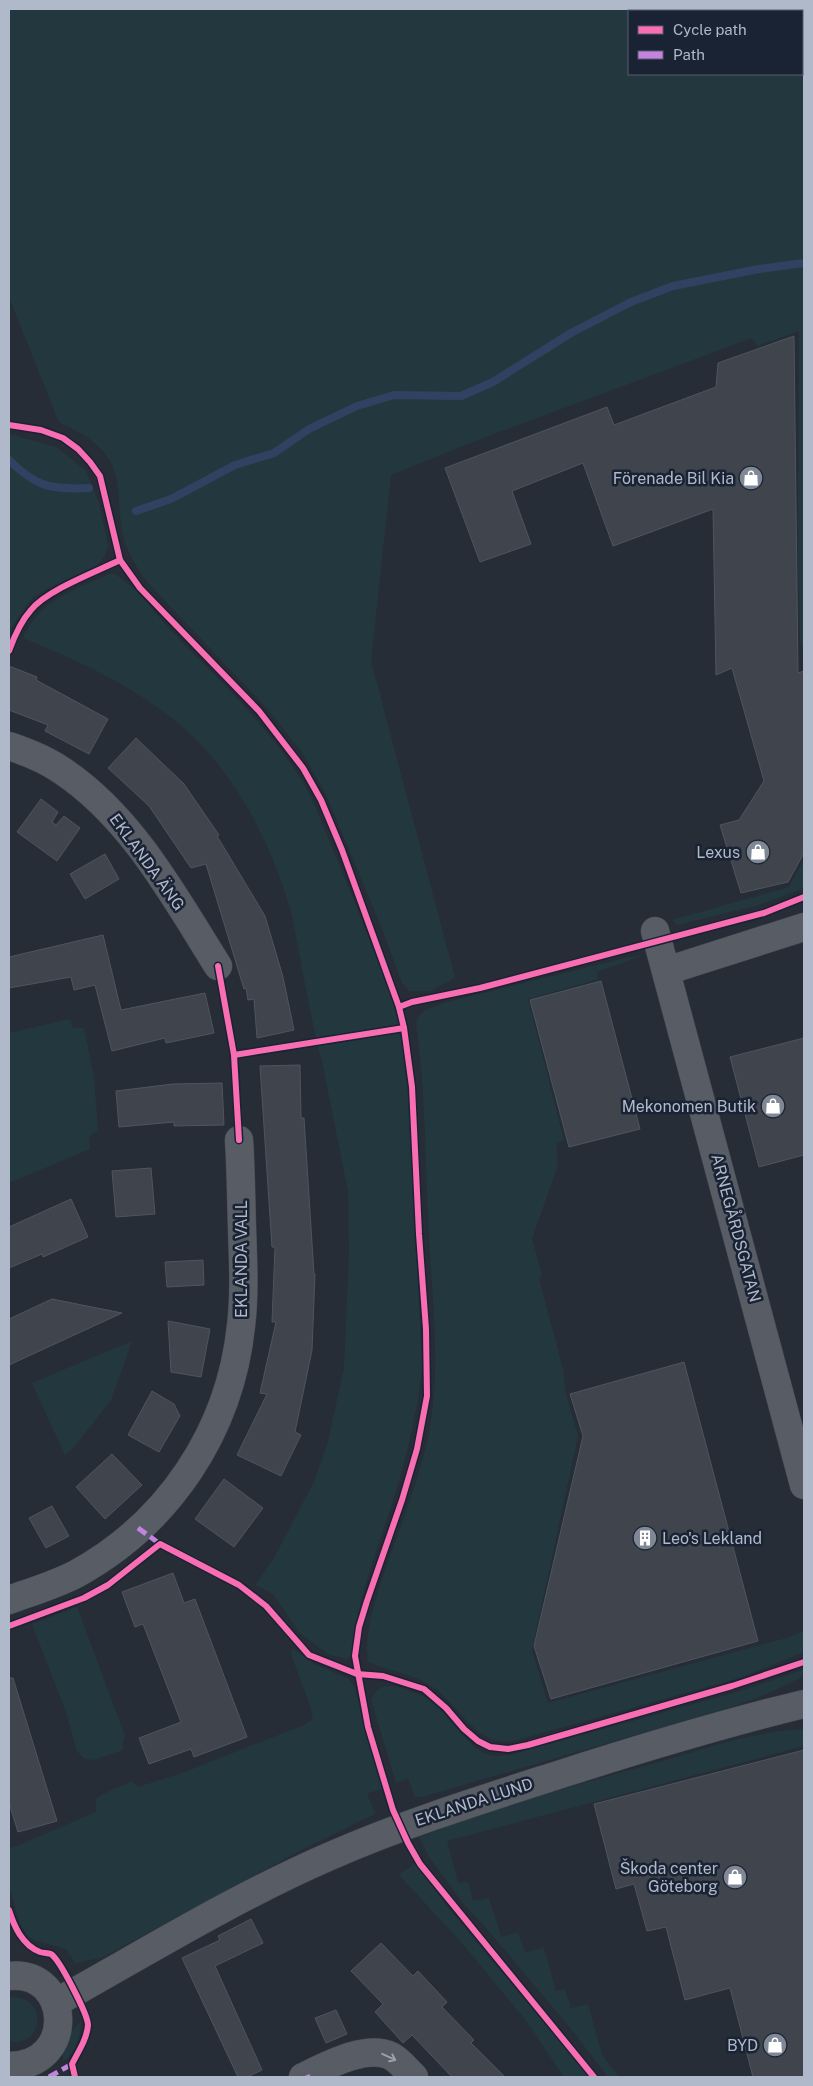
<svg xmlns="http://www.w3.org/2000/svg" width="813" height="2086" font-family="'Public Sans',sans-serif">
  <rect width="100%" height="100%" fill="#272d37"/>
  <g fill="#23383e" fill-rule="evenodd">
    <path d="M 9,9 L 804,9 L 804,654 L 800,639 L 798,555 L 799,331 L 757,346 L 752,338 L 470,443 L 391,475 L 371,661 L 455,978 L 430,991 L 410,991 L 402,983 L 381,926 L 326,794 L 302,752 L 264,705 L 148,583 C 137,568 128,554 123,536 C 116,506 125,473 101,449 C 89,436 75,430 59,422 L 9,297 ZM 629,11 L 802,11 L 802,74 L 629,74 Z"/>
    <polygon points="9,434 56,447 86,471 99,503 108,545 105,556 97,565 47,589 32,598 9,631"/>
    <path d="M 112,573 C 133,582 157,616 174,634 C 217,678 263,721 297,773 C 312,795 321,821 331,845 C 345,878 358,911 371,944 C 378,962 401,1008 398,1026 L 316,1038 C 310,1009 304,981 299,952 C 296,938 294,922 290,908 C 266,830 226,754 157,707 C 116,678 70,657 23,638 C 38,601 77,588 112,573 Z"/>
    <polygon points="804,860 804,886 800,890 755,906 677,925 672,920 789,887"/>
    <path d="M 641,956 L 597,972 L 598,979 L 528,999 L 564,1140 L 556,1144 L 558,1165 L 532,1239 L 542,1275 L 539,1279 L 563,1369 L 566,1394 L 578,1436 L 532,1650 L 548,1703 L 790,1637 L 804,1631 L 804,1627 L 804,1652 L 739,1678 L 517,1740 C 475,1750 461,1704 430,1685 C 411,1673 388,1671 368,1662 C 364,1633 374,1604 383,1577 C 398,1531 418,1485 428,1437 C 442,1369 432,1302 429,1234 C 425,1163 426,1093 416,1023 C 420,1009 432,1008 444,1003 L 629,957 Z"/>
    <polygon points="70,1019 73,1028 84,1028 94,1077 98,1130 89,1137 90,1149 9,1183 9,1033"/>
    <path d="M 402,1032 L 408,1077 L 422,1367 C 417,1418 404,1467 388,1516 C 373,1561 355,1608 351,1656 L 347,1659 L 329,1655 L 300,1633 L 273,1594 L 256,1585 L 274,1558 L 314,1482 L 328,1442 L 344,1368 L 349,1254 L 348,1192 L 322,1061 L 317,1045 Z"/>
    <polygon points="132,1341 111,1400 74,1447 65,1455 32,1383"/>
    <polygon points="77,1607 125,1736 123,1740 123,1750 94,1760 85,1759 77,1751 66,1712 32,1624"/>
    <path d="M 292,1648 L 314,1664 L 349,1679 L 354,1686 L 383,1789 L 367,1793 L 375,1814 L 307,1847 L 101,1958 L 75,1963 L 66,1949 L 35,1940 L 28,1936 L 20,1924 L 9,1886 L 9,1848 L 15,1847 L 96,1812 L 96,1799 C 107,1790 120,1788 132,1781 L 138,1787 L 185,1772 L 306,1724 L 313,1719 L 310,1706 L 291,1654 Z"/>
    <path d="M 803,1670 L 804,1675 C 779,1690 755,1699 728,1708 L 422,1797 L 415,1797 L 408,1778 L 396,1783 L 371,1699 C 381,1680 395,1686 411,1692 C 415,1693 421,1695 425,1697 C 448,1712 460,1739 484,1753 C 493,1757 500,1756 510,1755 L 737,1692 Z"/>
    <path d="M 804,1729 L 804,1746 L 447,1841 L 458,1883 L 468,1882 L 473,1901 L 489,1898 L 501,1937 L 518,1933 L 525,1952 L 544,1948 L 556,1991 L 565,1989 L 571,2008 L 588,2004 L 602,2055 L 619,2077 L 608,2077 L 571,2029 L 488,1930 L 463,1903 L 429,1857 L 419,1837 C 495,1807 573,1786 652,1764 C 701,1750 753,1731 804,1729 Z"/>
    <polygon points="415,1863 445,1904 589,2077 564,2077 528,2023 462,1943 399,1875"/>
    <path d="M 14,1997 C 50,2000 41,2049 9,2041 L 9,1998 Z"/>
    <path d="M 81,2022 C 81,2034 75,2056 63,2061 C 61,2047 69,2030 81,2022 Z"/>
  </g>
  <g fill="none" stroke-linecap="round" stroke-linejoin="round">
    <g stroke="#304261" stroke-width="8">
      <path d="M 9,460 C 36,487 52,490 89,488"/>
      <polyline points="136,511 171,499 235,465 274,453 309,429 357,406 394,395 461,396 493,382 571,333 631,302 673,286 759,269 804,263"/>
    </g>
  </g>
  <g fill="#3f444d" stroke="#4f555f">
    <polygon points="794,336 798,673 804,671 804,853 788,882 741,893 720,825 739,820 764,781 732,668 716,675 713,509 613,546 583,463 512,491 531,544 480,562 445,468 607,407 614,425 716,387 718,363"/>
    <polygon points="9,666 37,677 36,680 108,719 89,754 45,731 48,725 9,710"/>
    <polygon points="136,738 184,784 219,835 217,836 265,916 283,977 294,1030 257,1038 254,999 248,1000 246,988 244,989 206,864 191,868 149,806 108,768"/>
    <polygon points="41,799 58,812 52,822 56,825 64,816 80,828 57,861 17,832"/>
    <polygon points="105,854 119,879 85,899 70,874"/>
    <polygon points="103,935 121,1010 205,993 214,1033 166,1043 165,1038 112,1051 95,985 74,990 71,977 9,988 9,957"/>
    <polygon points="601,981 640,1129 569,1147 530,1000"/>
    <polygon points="804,1038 804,1155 759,1167 730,1057"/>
    <polygon points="300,1065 301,1118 304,1118 314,1274 315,1274 312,1350 295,1432 301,1435 281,1476 237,1455 267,1394 260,1393 276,1322 272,1322 275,1247 272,1247 260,1066"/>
    <polygon points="222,1083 224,1125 174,1126 174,1122 119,1127 116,1091 173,1084"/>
    <polygon points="151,1168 155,1214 116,1217 112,1171"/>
    <polygon points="71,1199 88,1237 43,1257 42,1254 9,1268 9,1227"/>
    <polygon points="203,1260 204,1285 167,1287 165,1262"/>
    <polygon points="52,1299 122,1313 9,1365 9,1319"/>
    <polygon points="168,1321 210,1329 201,1377 171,1372"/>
    <polygon points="684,1362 758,1641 551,1699 534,1646 583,1436 570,1394"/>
    <polygon points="152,1391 174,1404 180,1416 159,1452 128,1435"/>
    <polygon points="112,1454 142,1485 105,1519 76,1487"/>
    <polygon points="224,1479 263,1508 234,1547 195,1519"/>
    <polygon points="52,1506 69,1536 46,1548 29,1518"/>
    <polygon points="173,1573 184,1603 195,1599 247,1737 194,1757 191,1749 149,1764 139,1738 181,1722 143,1624 135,1627 122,1592"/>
    <polygon points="9,1678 13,1678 57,1821 18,1832 9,1803"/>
    <polygon points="804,1750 804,2077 753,2077 730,1988 685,2000 666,1927 647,1931 634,1884 616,1889 594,1804"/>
    <polygon points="251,1919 263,1943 215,1966 262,2070 247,2077 238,2077 182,1958 220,1940 218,1936"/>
    <polygon points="381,1943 413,1976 418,1971 447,2002 442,2007 474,2040 471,2043 505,2077 452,2077 412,2035 403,2043 375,2012 383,2004 351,1971"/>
    <polygon points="336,2010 347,2034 326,2043 315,2018"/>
  </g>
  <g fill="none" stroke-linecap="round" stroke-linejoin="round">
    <g stroke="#444850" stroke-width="29">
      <g id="minor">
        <path d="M 9,746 C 27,752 45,759 61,770 C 131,816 174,896 218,966"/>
        <polyline points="655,931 804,1485"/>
        <polyline points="666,971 804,927"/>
        <path d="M 9,1600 C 31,1592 55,1585 76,1574 C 169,1523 230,1431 241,1326 C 245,1293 243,1260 242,1227 C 241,1198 241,1169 239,1140"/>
        <path d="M 9,1976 C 71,1969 78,2066 9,2066"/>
        <path d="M 55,2003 C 145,1953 234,1898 328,1857 C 403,1824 480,1800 558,1775 C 639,1749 721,1724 804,1704"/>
        <path d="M 303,2077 C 326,2066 366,2044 391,2056 C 400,2061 407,2070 414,2077"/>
      </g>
    </g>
    <use href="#minor" stroke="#575c65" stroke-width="28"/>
    <g stroke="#c483df" stroke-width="5" stroke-dasharray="10 5" stroke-linecap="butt">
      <polyline points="138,1528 160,1544"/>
      <polyline points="307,2075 308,2077"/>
      <polyline points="49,2077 72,2064"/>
    </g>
    <g stroke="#1a2333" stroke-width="9">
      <g id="cycleway">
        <polyline points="9,425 41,430 63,438 78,449 90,462 100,476 120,560 140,588 259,711 303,768 321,800 342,850 399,1007 404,1028 412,1087 419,1234 426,1329 427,1396 417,1449 402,1500 367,1601 359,1627 355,1656 368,1727 393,1810 408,1843 420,1864 594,2077"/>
        <path d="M 9,651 C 14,637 21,621 31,610 C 47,590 96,572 120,560"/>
        <polyline points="218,966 234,1055 239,1140"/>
        <polyline points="399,1007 412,1002 480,988 764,913 804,897"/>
        <polyline points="234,1055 404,1028"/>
        <polyline points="9,1626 84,1598 108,1585 160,1544 239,1585 266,1606 309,1655 357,1674 383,1676 424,1689 446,1708 464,1729 478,1741 490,1747 508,1749 528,1745 732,1686 804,1662"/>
        <path d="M 9,1910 C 14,1926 22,1945 40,1952 C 43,1953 48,1953 51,1954 C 60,1960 88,2015 88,2025 C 87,2039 78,2052 72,2064 L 75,2077"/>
      </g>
    </g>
    <use href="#cycleway" stroke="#f96db3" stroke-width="6"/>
  </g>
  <defs><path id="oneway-shaft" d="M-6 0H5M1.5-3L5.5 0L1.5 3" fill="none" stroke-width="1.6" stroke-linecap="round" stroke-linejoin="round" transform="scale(1.25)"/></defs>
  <use stroke="#9aa2b0" href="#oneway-shaft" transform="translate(389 2057) rotate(25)"/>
  <defs>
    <g id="shop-disc" transform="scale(1.25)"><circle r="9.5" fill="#808896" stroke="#1a2333"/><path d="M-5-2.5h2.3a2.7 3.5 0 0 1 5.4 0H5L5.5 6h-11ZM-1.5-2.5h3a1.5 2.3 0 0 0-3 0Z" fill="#fff"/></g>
    <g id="building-disc" transform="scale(1.25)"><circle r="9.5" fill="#808896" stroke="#1a2333"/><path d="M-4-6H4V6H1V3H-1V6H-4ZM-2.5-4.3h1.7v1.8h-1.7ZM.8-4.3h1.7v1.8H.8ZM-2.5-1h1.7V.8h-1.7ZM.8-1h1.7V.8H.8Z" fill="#fff"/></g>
  </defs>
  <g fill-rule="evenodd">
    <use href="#shop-disc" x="751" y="478"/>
    <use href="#shop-disc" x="758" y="852"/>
    <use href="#shop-disc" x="773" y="1106"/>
    <use href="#building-disc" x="645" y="1538"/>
    <use href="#shop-disc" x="735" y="1877"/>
    <use href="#shop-disc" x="775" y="2045"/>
  </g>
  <g text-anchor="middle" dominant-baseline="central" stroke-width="5" stroke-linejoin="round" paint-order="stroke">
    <g font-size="16" fill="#b0b9c9" stroke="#1a2333" text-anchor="end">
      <text x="734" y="478">Förenade Bil Kia</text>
      <text x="740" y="852">Lexus</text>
      <text x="756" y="1106">Mekonomen Butik</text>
      <text x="662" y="1538" text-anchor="start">Leo's Lekland</text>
      <text x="718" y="1868">Škoda center<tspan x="718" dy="18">Göteborg</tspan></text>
      <text x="758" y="2045">BYD</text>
    </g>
    <g font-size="16" fill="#b0b9c9" stroke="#1a2333">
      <text transform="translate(147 862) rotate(54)">EKLANDA ÄNG</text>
      <text transform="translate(736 1228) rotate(75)">ARNEGÅRDSGATAN</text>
      <text transform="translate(241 1259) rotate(-90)">EKLANDA VALL</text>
      <text transform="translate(474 1802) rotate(-18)">EKLANDA LUND</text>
    </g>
  </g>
  <rect width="813" height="2086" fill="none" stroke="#b0b9c9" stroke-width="20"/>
  <rect x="628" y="10" width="175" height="65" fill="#1a2333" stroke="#565f6f"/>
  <rect x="638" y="26" width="25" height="8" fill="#f96db3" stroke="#565f6f"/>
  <text x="673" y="35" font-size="15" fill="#b0b9c9">Cycle path</text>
  <rect x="638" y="51" width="25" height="8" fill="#c483df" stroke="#565f6f"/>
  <text x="673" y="60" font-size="15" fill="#b0b9c9">Path</text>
</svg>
